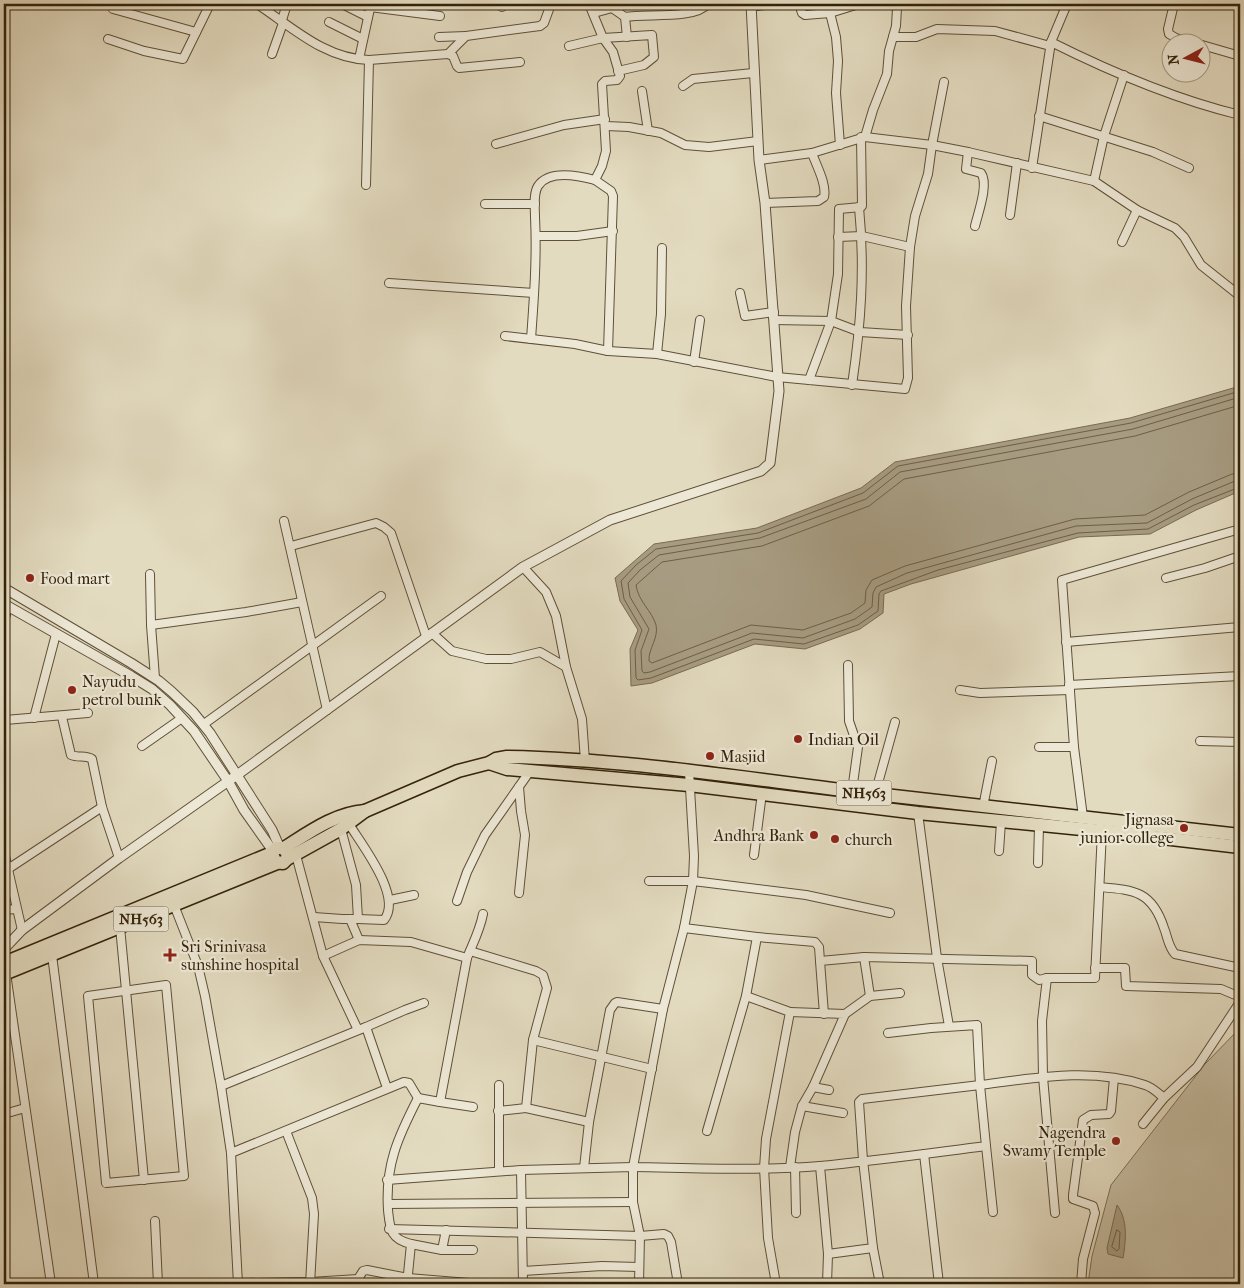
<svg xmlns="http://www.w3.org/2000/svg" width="1244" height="1288" font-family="'IM FELL French Canon',serif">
  <rect width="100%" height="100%" fill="#e3dbc0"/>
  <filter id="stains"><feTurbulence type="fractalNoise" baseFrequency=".004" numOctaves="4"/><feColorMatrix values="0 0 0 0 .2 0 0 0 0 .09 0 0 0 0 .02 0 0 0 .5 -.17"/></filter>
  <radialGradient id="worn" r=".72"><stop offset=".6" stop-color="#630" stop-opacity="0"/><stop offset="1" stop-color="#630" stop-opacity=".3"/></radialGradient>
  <polygon fill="#c5bca1" stroke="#7c6f55" points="1240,1028 1240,1093 1236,1119 1240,1168 1240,1284 1088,1284 1092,1256 1111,1185 1205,1064"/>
  <g fill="#a79c82" stroke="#796b52">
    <polygon points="1240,386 1240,491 1196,510 1150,534 1079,537 911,584 884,594 883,613 860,629 805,649 755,644 652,683 631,686 630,649 638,630 620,601 615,578 654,544 757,528 861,488 895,462 1130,418"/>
    <path d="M 1117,1205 C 1128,1220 1126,1240 1123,1258 L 1108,1254 L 1107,1248 Z"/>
  </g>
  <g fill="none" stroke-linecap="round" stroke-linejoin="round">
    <g stroke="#6d5f46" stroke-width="1">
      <polyline points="1240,391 1131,423 898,466 863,493 758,533 656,549 636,565 621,581 624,599 642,630 635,650 636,678 638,680 651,678 754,639 804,644 858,625 878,611 879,594 881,591 938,570 1078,533 1148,529 1194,505 1240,487"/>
      <polyline points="1240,397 1133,429 900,472 866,499 760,538 659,555 640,570 628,583 630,597 649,629 641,651 642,671 644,673 650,672 752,633 803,638 855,619 872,607 873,593 876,587 907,573 1076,526 1147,523 1192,499 1235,481 1240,480"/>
      <path d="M 1240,405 L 1135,436 L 904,479 L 869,506 L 762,546 L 662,562 L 636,585 C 638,601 652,611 656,625 C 659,638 648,649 649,661 L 652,663 L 751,625 L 803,630 L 851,613 L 865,603 L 866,590 L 872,580 L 905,566 L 1075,519 L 1145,515 L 1189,492 L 1232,474 L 1240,473"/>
      <polygon points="1117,1230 1120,1232 1119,1249 1117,1251 1112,1247"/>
    </g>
    <g stroke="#5f5037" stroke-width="10">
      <g id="minor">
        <path d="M 257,4 C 292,27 325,59 369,60 L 448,54 L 466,36 L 540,26 L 544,23 L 551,4"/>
        <polyline points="342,4 368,17"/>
        <polyline points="502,4 502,7"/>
        <polyline points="589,4 603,38 613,52 620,76 617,80 605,81 602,84 606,151 602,166 595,180 611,191 613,196 608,351"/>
        <polyline points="799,4 802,13 805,15 830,13 859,4"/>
        <polyline points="1056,4 1065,8"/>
        <polyline points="1174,4 1168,29 1169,34 1176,38 1191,42"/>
        <polyline points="370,7 440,16"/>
        <polyline points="751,7 771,4"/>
        <polyline points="612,8 625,17 627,37"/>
        <polyline points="113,9 196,32"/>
        <polyline points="594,13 612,8 612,4"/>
        <polyline points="830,13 836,37 838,61 836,93 840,145"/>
        <path d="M 625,17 C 647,13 693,20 708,4"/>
        <polyline points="282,20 287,4"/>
        <polyline points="329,22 363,39"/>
        <polyline points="439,37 466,36"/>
        <polyline points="893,37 916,37 937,29 995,31 1050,46"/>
        <polyline points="108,39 144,51 183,59 210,4"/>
        <path d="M 1051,42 C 1111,72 1174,99 1240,115"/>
        <polyline points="1202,45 1240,56"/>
        <polyline points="569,46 603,38 652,35 654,57 644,65 618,71"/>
        <polyline points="272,54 283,23"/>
        <polyline points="448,54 453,56 457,66 459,68 520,62"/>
        <polyline points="1238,55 1240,44"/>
        <polyline points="359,59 371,4"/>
        <polyline points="683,86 693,79 753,73"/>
        <polyline points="642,91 648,131"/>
        <polyline points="1039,116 1153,152 1189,168"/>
        <polyline points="606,126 629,127 661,133 685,145 709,147 758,141"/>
        <polyline points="865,137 873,110 887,74 889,51 896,26 897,8 892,4"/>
        <polyline points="496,144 564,125 605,119"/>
        <path d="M 968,152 L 966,169 L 981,173 C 989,184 978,213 975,226"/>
        <polyline points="759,160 812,153 865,137 932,145 968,152 1094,181 1137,210 1175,228 1184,237 1201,265 1240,296"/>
        <polyline points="1032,168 1051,42 1067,4"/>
        <polyline points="1094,181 1104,136 1124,75"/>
        <polyline points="366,185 369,60"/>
        <path d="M 765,203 L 818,201 L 824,197 C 827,184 816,165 812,153"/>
        <polyline points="485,204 535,204"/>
        <polyline points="1010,215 1017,163"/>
        <polyline points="536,236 577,236 613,231"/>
        <polyline points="838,237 862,236 910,247"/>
        <polyline points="1122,242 1137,210"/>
        <polyline points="389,283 534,293"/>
        <polyline points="740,293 745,316 774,312"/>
        <polyline points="774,320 831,321 860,332 908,335"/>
        <polyline points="505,336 575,344 608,351 657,354 777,377 905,389 908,378 906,306 910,247 915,216 928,174 932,145 944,82"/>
        <path d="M 531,339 C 534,298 537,257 535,217 C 535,208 533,194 538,186 C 549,169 580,176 595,180"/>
        <polyline points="657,354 661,314 662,248"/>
        <polyline points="694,362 700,320"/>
        <polyline points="809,380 831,321 838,274 839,209 861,207 862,206 861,137"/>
        <path d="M 852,385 C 861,324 865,269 859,207"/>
        <polyline points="284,521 327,710"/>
        <polyline points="291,546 376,523 384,527 391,533 426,636"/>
        <polyline points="523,567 546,592 556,616 566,667 582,719 585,761"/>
        <polyline points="150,574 151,625 155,678"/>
        <polyline points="1166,578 1205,568 1240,556"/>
        <polyline points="4,622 8,606"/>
        <polyline points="151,625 246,612 302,602"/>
        <polyline points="432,633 452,651 486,659 511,659 540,652 566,667"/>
        <polyline points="1066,642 1240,627"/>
        <polyline points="848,665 849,721 858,747 852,791"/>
        <polyline points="1069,689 1069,685 1240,676"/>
        <polyline points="960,690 980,693 1070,690"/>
        <path d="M 62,717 L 71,755 C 78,758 86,755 92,759 L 102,807 L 119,858"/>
        <polyline points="34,718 56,634"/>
        <polyline points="5,720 88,713"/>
        <polyline points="204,724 381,596"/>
        <polyline points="1200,741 1240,742"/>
        <polyline points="142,746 182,718"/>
        <polyline points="1039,747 1074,747"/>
        <path d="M 689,771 L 694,856 L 693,881 L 684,928 L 663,1009 L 633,1167 C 695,1168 758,1171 820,1166 C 875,1161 931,1153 986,1146 L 980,1085 L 862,1099 L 859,1102 L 863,1160 L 873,1248 L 828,1254"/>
        <polyline points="875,794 895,722"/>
        <polyline points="983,807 992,761"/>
        <polyline points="918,813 937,958 949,1026"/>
        <polyline points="1083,817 1074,747 1062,580 1240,529"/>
        <path d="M 349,824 C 362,845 403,897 384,920 L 358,919"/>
        <polyline points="999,851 1001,822"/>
        <polyline points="4,852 22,930"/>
        <polyline points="296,855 323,956 358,1030"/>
        <polyline points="754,855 762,793"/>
        <polyline points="1038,863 1039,826"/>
        <polyline points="8,869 102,807"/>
        <polyline points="649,881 693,881 806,895 890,913"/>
        <path d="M 1100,887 C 1134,890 1152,891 1164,928 C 1168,938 1168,946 1175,954 L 1240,968"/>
        <polyline points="519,893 525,835 521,811 519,787"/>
        <polyline points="390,900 414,895"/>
        <polyline points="457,901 467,872 485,835 530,771"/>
        <polyline points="174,905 198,966 205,996 221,1086 231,1153 238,1284"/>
        <polyline points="4,910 16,909"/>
        <polyline points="314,917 342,919 358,919 356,885 341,829"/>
        <polyline points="350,919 359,940"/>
        <polyline points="120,927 144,1180"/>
        <polyline points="684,928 757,937 815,942 819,947 820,961"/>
        <polyline points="470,951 536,971 543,975 547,988 533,1040 526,1108 498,1111"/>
        <polyline points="52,955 94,1284"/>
        <polyline points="323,956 359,940 411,942 467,958"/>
        <polyline points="864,957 870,996"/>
        <polyline points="1095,968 1125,968 1126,986 1221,989 1240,997"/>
        <polyline points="6,973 51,1284"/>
        <polygon points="166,985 184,1176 106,1183 88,996"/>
        <polyline points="746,996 790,1012 766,1139 764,1168 768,1238 776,1284"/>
        <polyline points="824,1014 820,961 864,957 1032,961 1032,975 1039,980 1047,978"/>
        <polyline points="845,1014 870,996 900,993"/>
        <polyline points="366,1027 405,1010 424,1003"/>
        <path d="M 888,1033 L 931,1028 L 977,1025 L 980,1085 C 1034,1078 1092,1067 1145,1085 C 1152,1087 1158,1093 1164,1098"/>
        <polyline points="533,1040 652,1069"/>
        <polyline points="221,1086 366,1027 387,1088"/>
        <polyline points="813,1087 829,1090"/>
        <polyline points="440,1102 473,1107"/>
        <polyline points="802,1106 843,1113"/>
        <polyline points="526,1108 589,1122"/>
        <polyline points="4,1114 25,1108"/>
        <polyline points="1143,1124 1164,1098 1197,1067 1240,1002"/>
        <polyline points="286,1131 312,1198 314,1214 310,1284"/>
        <polyline points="707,1131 746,996 757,937"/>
        <polyline points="986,1146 993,1212"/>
        <polyline points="231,1153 404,1082 409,1083 418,1098"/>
        <polyline points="924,1154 939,1284"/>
        <polyline points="820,1166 828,1254 827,1284"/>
        <polyline points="790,1167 795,1132 802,1106 813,1087 845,1014 790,1012"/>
        <polyline points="795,1167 796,1213"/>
        <polyline points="584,1168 589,1122 610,1010 615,1003 617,1002 663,1009"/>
        <polyline points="521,1170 523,1284"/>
        <polyline points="499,1171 499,1085"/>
        <polyline points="387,1180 521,1170 633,1167 633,1202 640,1236 639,1284"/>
        <polyline points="388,1204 633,1202"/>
        <polyline points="1055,1213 1043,1077 1042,1021 1047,978 1095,978 1102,831"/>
        <polyline points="155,1221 158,1284"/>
        <polyline points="389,1229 640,1236 664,1234 668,1236 671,1242 678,1284"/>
        <polyline points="411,1244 442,1250 473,1250"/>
        <polyline points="873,1248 880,1284"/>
        <polyline points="442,1250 446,1230"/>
        <polyline points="523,1271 602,1266 639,1267"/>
        <polyline points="183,1284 310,1282 358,1279 363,1271 367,1270 408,1278 481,1284"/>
        <path d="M 407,1284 L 411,1244 C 390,1239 390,1229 388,1210 C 385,1165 398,1137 418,1098 L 440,1102 L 467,958 C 473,943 480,930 483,914"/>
        <polyline points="1081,1284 1083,1259 1095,1213 1093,1206 1073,1199 1073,1195 1083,1120 1091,1115 1109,1114 1111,1111 1114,1078"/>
      </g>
    </g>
    <g stroke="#5f5037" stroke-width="11">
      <g id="tertiary">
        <polyline points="4,588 131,663 159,681 172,692 193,712 210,733 272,830 280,848"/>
        <polyline points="4,604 131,676 152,689 170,705 194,731 228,781 244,810 273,851"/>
        <polyline points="4,949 22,930 119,858 237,775 523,567 610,520 761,471 770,463 779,391 765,203 759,160 751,4"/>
      </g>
    </g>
    <g stroke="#332209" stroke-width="15">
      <g id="trunk">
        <polyline points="489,763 507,769 689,785 918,813 1102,831 1240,847"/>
        <path d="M 284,848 C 308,833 335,813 365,811"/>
        <path d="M 287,859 L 288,855 L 284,848 L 276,848 L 272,853 L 275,862 L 283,863 L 287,859 L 341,829 L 365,811 L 458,771 L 489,763 L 496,759 L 507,757 C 631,759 753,780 876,794 C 997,808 1119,821 1240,835"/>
        <polyline points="4,963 272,853"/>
        <polyline points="4,974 277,863"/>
      </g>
    </g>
    <use href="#minor" stroke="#ede8d6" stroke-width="8"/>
    <use href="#tertiary" stroke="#ede8d6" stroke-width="9"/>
    <use href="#trunk" stroke="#e3dbc0" stroke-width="12"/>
  </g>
  <g fill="#8f2418" stroke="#ede8d6" stroke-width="2">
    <circle cx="30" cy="578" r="5"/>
    <circle cx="72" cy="690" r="5"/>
    <circle cx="798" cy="739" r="5"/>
    <circle cx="710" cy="756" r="5"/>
    <circle cx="1184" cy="828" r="5"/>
    <circle cx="814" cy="835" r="5"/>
    <circle cx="835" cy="839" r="5"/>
    <path d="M167.5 947.5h5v5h5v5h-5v5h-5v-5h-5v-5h5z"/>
    <circle cx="1116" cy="1141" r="5"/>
  </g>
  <g text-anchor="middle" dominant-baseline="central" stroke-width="4.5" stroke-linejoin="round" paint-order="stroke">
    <g fill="#ede8d6" stroke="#6b5d46" stroke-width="1">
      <rect x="836.5" y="780.5" width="55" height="25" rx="4"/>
      <rect x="113.5" y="906.5" width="55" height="25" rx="4"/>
    </g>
    <g font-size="15" font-weight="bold" fill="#332209">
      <text x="864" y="793">NH563</text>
      <text x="141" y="919">NH563</text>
    </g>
    <g font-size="16" fill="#332209" stroke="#ede8d6" text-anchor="start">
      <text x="40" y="578">Food mart</text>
      <text x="82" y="681">Nayudu<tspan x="82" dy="18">petrol bunk</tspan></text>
      <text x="808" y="739">Indian Oil</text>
      <text x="720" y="756">Masjid</text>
      <text x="1174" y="819" text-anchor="end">Jignasa<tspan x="1174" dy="18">junior college</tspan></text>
      <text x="804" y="835" text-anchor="end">Andhra Bank</text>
      <text x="845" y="839">church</text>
      <text x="181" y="946">Sri Srinivasa<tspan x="181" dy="18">sunshine hospital</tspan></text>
      <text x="1106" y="1132" text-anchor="end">Nagendra<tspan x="1106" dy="18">Swamy Temple</tspan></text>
    </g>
  </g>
  <rect width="1244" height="1288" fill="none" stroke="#e3dbc0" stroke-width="20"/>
  <rect x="5" y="5" width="1234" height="1278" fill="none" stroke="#332209" stroke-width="2.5"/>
  <rect x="10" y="10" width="1224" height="1268" fill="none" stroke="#332209"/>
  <g transform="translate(1186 58) rotate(263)"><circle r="24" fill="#ede8d6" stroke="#a39984"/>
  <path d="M0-4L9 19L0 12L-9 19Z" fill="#8f2418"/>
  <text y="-8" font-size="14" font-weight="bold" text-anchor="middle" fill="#332209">N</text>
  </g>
  <rect width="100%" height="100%" filter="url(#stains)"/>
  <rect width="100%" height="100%" fill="url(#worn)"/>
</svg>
